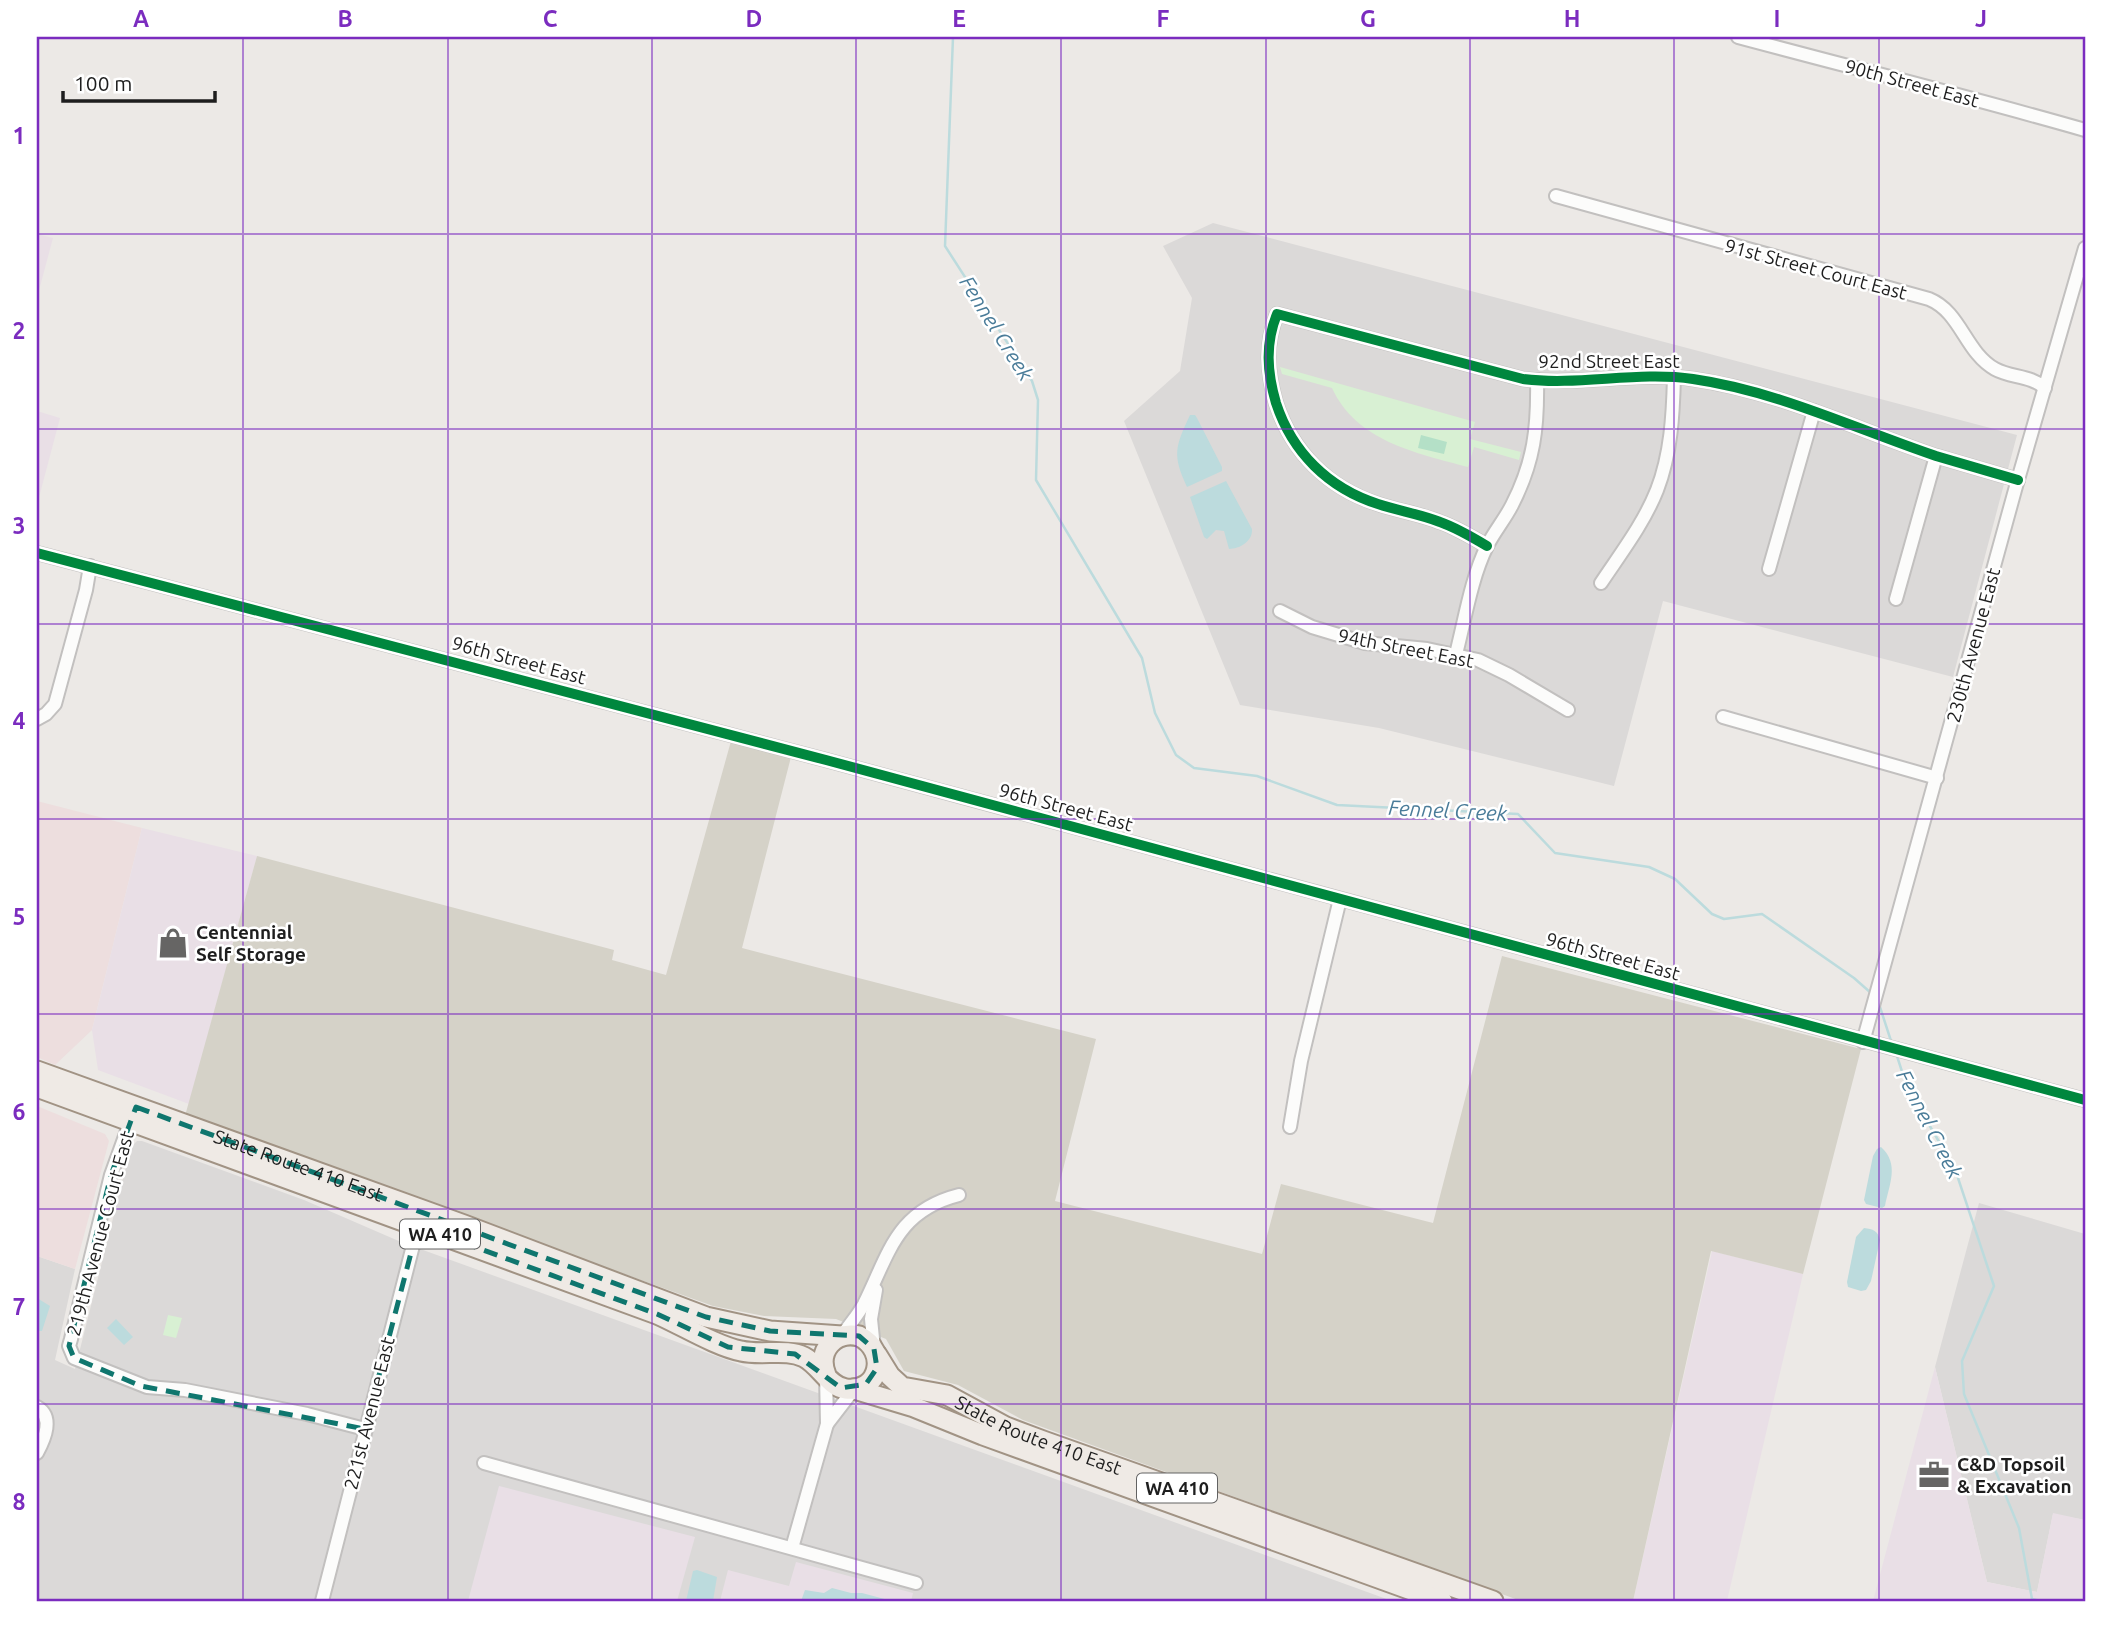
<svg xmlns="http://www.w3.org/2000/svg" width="2122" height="1638" font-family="Ubuntu,sans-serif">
  <rect width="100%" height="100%" fill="#ece9e6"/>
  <g fill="#dbd9d8">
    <polygon points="1213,223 2017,435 1953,677 1663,601 1614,786 1379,728 1240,705 1124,421 1180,371 1192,298 1163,246"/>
    <polygon points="137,1141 142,1141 304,1200 401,1242 1392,1601 37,1601 37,1256 75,1269 55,1360 75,1369 128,1159 133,1145"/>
    <polygon points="1979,1203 2085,1234 2085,1520 2053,1514 2037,1592 1987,1582 1935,1367"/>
  </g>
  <g fill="#eddede">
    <polygon points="37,801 142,828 92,1030 55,1065 37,1057"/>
    <polygon points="37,1106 105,1134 109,1141 75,1269 37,1256"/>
  </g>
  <g fill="#e9dfe6">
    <polygon points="37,234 53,238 37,298"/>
    <polygon points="37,411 60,418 37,505"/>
    <polygon points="142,828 257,856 189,1104 98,1070 92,1030"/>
    <polygon points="1712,1251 1803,1274 1727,1601 1633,1601"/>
    <polygon points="1935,1367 1987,1582 2037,1592 2053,1513 2085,1520 2085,1601 1873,1601"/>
    <polygon points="499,1486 695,1537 677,1601 468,1601"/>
    <polygon points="796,1562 913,1593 911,1601 720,1601 728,1570 789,1586"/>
  </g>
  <polygon fill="#d5d2c8" points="731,741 791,757 742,948 1096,1039 1055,1201 1262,1254 1281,1184 1433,1223 1502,956 1861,1049 1803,1274 1711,1251 1633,1601 1521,1601 1023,1420 958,1385 904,1371 886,1339 836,1319 764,1316 713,1306 185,1116 257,856 614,950 612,960 666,975"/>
  <g fill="#d8f0d3">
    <path d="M 1280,367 L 1475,422 L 1470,439 L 1521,452 L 1519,460 L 1474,447 L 1468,467 C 1416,453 1356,441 1332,388 L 1282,374 Z"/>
    <polygon points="168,1315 182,1318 176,1338 163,1335"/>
  </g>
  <polygon fill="#b4e0c7" points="1421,435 1447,442 1444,454 1418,448"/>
  <g fill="#bcdbdd">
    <path d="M 1190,415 L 1195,415 L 1197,418 L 1222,467 L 1222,471 L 1187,487 C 1172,455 1175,447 1190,415 Z"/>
    <path d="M 1226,481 L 1252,529 C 1253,541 1240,549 1229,549 L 1224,531 L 1216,530 L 1207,539 L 1204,537 L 1190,497 Z"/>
    <path d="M 1881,1147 C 1900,1164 1889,1185 1885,1206 L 1882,1208 L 1866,1204 L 1864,1200 L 1873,1156 L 1877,1149 Z"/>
    <path d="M 1864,1228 C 1873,1229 1878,1231 1880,1240 L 1871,1281 L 1866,1290 L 1861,1291 L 1848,1287 L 1847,1282 L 1856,1237 Z"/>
    <polygon points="37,1298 50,1306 42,1331 37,1331"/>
    <polygon points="116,1319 133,1337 124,1345 107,1328"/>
    <polygon points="697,1570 717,1577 713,1601 686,1601 693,1571"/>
    <polygon points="832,1588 851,1593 862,1593 892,1601 801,1601 805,1590 824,1593"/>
  </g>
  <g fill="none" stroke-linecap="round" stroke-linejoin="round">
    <g stroke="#bcdbdd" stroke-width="2.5">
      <polyline points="953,37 945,246 1032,381 1038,400 1036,480 1142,658 1155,713 1176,755 1194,768 1257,776 1337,805 1518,814 1555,853 1649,867 1675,879 1712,914 1724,919 1762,914 1854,978 1871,993"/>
      <polyline points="1879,1004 1892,1044"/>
      <polyline points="1896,1053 1907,1087 1955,1169 1994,1286 1962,1361 1964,1394 2019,1528 2032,1599 2041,1601"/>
    </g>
    <g stroke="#c2c0bf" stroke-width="16">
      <g id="minor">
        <path d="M 1738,37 C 1854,68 1970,97 2085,130"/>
        <path d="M 1556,196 L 1929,299 C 1961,312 1965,352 1995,369 C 2011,378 2030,375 2045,388"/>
        <path d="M 1487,546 C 1472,537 1457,528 1440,522 C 1420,514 1399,511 1378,504 C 1328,488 1292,452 1276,403 C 1267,372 1265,344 1277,314 L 1523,379 C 1579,386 1637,371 1693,379 C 1777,391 1856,429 1936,456 C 1963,464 1991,472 2018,480"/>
        <polyline points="37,553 826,760 2085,1100"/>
        <polyline points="1769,569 1814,411"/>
        <path d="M 1601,583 C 1621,553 1644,523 1657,490 C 1671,454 1673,415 1674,377"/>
        <polyline points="1896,599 1936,456"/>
        <polyline points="1280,611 1312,627 1365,643 1427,649 1478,660 1509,675 1568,710"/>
        <path d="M 1456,654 C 1465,619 1471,579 1487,546 C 1494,532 1505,519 1512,505 C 1534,462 1538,428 1537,380"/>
        <polyline points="1723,717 1937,778"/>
        <polyline points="37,719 46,714 55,704 86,590 90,566"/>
        <polyline points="1863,1042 2015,490 2085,248"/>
        <polyline points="132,1117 111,1175 71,1339 69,1346 74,1358 147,1387 185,1390 307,1414 365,1429"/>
        <polyline points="1290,1127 1301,1061 1340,899"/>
        <path d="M 842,1336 C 849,1325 858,1315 864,1304 C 889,1254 896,1211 959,1195"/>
        <polyline points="874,1348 871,1319 876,1290"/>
        <polyline points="826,1375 827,1424 854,1389"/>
        <path d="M 37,1407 C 54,1417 45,1438 37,1453"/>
        <polyline points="484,1463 916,1583"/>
        <polyline points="792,1548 827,1424"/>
        <polyline points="322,1601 418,1226"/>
      </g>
    </g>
    <g stroke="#a19384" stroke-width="23">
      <g id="primary">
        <path id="s1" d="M 37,1071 L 464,1225 L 706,1317 L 770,1331 L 842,1336"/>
        <path d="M 37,1087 L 657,1314 C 682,1325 716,1346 741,1351 C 762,1356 786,1348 804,1357 C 820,1365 829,1387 846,1389 C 880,1393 889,1351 859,1336 C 835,1330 816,1351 826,1375"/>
        <path id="s2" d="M 877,1355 L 890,1376 L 902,1387 L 947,1395 L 1006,1427 L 1043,1441 L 1493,1601"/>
        <polyline points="854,1389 914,1407 983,1435 1442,1601"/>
      </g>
    </g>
    <use href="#minor" stroke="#fcfcfb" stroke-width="12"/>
    <use href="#primary" stroke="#efeae5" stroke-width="19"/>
    <g stroke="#fff" stroke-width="15">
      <g id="cycleway">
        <path d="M 1487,546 C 1472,537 1457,528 1440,522 C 1420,514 1399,511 1378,504 C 1328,488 1292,452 1276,403 C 1267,372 1265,344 1277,314 L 1523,379 C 1579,386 1637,371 1693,379 C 1777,391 1856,429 1936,456 C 1963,464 1991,472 2018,480"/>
        <polyline points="37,553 826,760 2085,1100"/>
      </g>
    </g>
    <use href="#cycleway" stroke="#00873e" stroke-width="10"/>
  </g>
  <path fill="none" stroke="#0f766e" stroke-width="5" stroke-dasharray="14 9" stroke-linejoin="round" d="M 136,1107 L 706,1317 L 770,1331 L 859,1336 L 874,1349 L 877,1368 L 866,1384 L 841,1388 L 795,1354 L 728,1347 L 657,1314 L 418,1226 L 365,1429 L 141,1386 L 74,1358 L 69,1346 L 111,1175 Z"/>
  <path fill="none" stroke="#7b2cbf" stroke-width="2" stroke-opacity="0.55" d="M 243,37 L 243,1601M 448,37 L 448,1601M 652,37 L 652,1601M 856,37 L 856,1601M 1061,37 L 1061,1601M 1266,37 L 1266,1601M 1470,37 L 1470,1601M 1674,37 L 1674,1601M 1879,37 L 1879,1601M 37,234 L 2085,234M 37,429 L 2085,429M 37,624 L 2085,624M 37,819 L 2085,819M 37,1014 L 2085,1014M 37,1209 L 2085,1209M 37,1404 L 2085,1404"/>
  <defs>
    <g id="shop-bare" transform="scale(2.415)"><path d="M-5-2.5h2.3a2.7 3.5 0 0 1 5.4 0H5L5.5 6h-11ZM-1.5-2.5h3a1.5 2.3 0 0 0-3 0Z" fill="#666564" stroke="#fff" stroke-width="2.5" paint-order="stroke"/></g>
    <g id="office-bare" transform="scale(2.415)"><path d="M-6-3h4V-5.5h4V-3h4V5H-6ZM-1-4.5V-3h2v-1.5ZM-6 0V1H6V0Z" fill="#666564" stroke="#fff" stroke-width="2.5" paint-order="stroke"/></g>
  </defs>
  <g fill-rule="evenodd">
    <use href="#shop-bare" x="173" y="943"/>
    <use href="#office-bare" x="1934" y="1475"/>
  </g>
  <g text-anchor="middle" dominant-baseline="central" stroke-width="5" stroke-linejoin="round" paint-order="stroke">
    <g fill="#fff" stroke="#626262" stroke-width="2">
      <rect x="400" y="1219.5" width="80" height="29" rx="5"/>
      <rect x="1137" y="1473.5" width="80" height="29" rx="5"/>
    </g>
    <g font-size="18" font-weight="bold" fill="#1e1e1e">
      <text x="440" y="1234">WA 410</text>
      <text x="1177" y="1488">WA 410</text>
    </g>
    <g font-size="19" fill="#1e1e1e" stroke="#fff">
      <text transform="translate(1912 83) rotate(15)">90th Street East</text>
      <text transform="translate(1816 269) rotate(15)">91st Street Court East</text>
      <text x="1609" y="361">92nd Street East</text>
      <text transform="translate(1973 645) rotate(-75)">230th Avenue East</text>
      <text transform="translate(1406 648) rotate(11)">94th Street East</text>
      <text transform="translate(519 660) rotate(15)">96th Street East</text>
      <text transform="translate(1066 807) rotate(15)">96th Street East</text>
      <text transform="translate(1613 956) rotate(15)">96th Street East</text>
      <text stroke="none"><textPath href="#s1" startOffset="278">State Route 410 East</textPath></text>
      <text transform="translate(100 1233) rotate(-75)">219th Avenue Court East</text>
      <text transform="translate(369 1413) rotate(-76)">221st Avenue East</text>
      <text stroke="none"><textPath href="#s2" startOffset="187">State Route 410 East</textPath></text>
    </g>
    <g font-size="19" font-weight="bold" fill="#1e1e1e" stroke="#fff" text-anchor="start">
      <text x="196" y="932">Centennial<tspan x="196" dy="22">Self Storage</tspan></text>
      <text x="1957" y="1464">C&amp;D Topsoil<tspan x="1957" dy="22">&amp; Excavation</tspan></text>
    </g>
    <g font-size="21" font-style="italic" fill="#4a7c99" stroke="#fff">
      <text transform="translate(997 328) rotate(58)">Fennel Creek</text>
      <text transform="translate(1448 810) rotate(3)">Fennel Creek</text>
      <text transform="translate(1930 1124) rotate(63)">Fennel Creek</text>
    </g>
  </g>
  <rect width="2122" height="1638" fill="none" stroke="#ffffff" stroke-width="77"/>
  <path d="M63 91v10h152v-10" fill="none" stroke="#1e1e1e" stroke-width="3.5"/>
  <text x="74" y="91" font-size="21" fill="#1e1e1e" stroke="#ffffff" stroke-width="5" paint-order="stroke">100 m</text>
  <rect x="38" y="38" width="2046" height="1562" fill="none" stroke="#7b2cbf" stroke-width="2.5"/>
  <g font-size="23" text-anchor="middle" font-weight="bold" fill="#7b2cbf">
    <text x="141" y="27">A</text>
    <text x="345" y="27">B</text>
    <text x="550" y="27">C</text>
    <text x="754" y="27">D</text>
    <text x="959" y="27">E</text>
    <text x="1163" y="27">F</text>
    <text x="1368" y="27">G</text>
    <text x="1572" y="27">H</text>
    <text x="1777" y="27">I</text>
    <text x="1981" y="27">J</text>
    <text x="19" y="144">1</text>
    <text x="19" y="339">2</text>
    <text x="19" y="534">3</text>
    <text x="19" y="729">4</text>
    <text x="19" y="925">5</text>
    <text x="19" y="1120">6</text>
    <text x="19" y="1315">7</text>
    <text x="19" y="1510">8</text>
  </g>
</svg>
